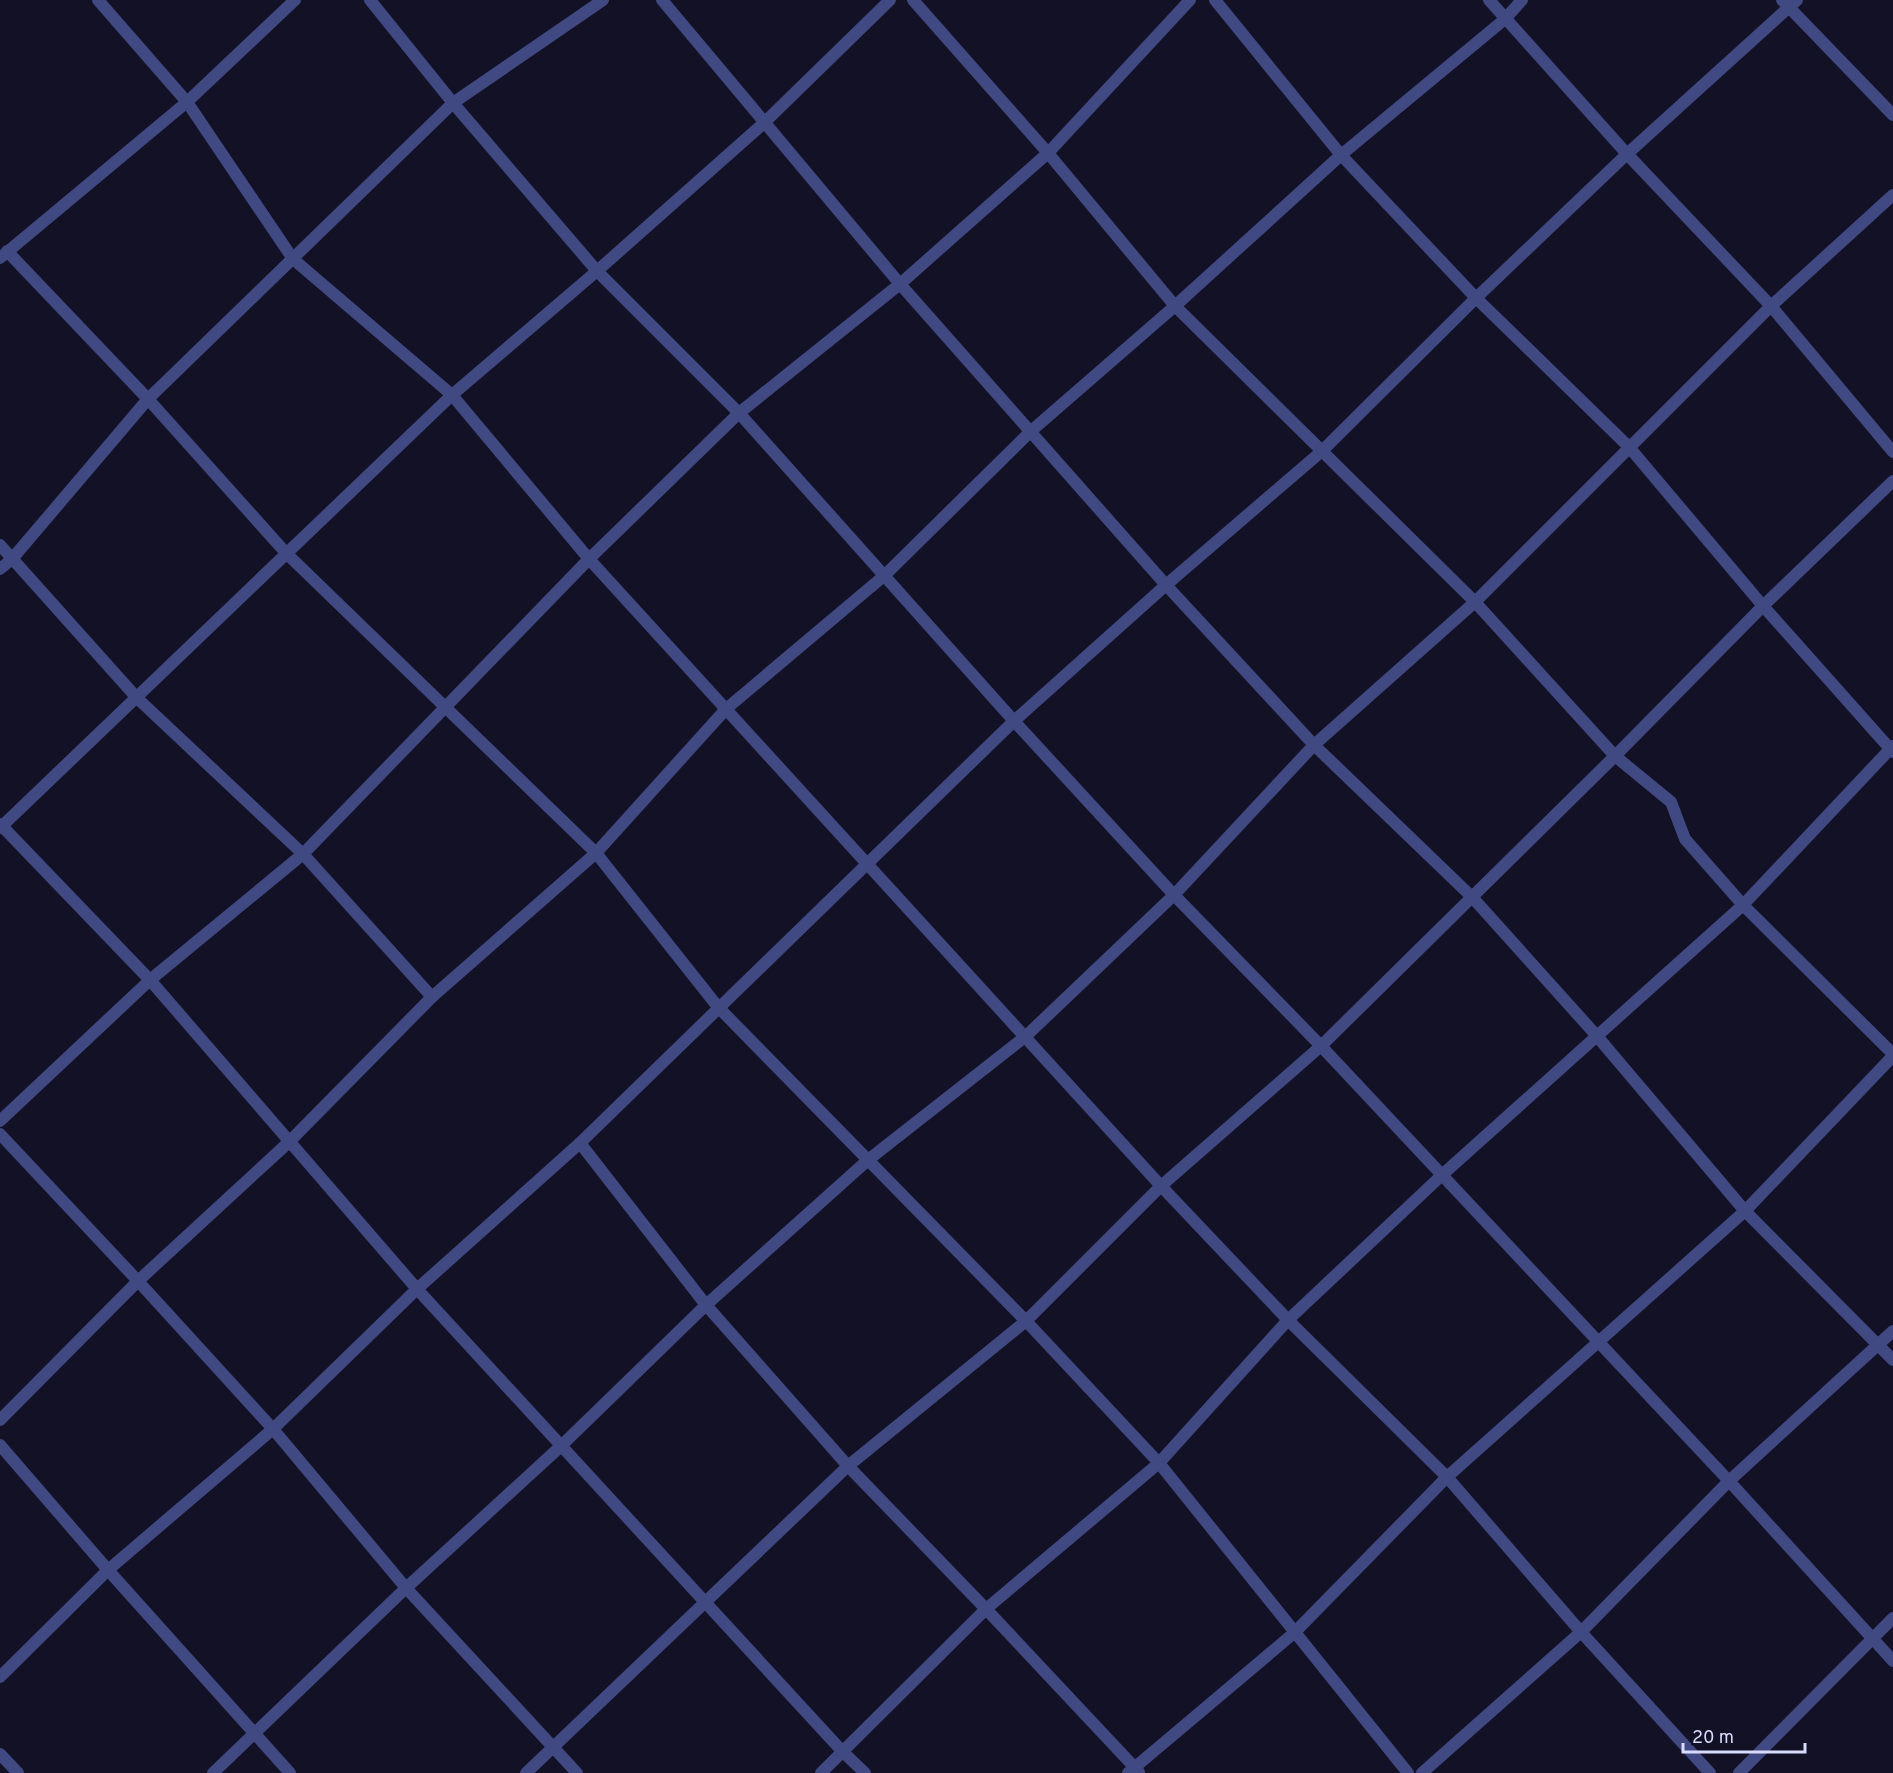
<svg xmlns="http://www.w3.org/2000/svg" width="1893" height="1773" font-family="Overpass,sans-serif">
  <rect width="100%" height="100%" fill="#121126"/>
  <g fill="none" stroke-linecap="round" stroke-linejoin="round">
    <g stroke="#404981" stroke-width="12">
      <polyline points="98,0 187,102 293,259 452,395 589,559 1161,1186 1288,1320 1447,1477 1581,1632 1710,1773"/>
      <polyline points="370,0 453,103 597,271 739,413 1014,721 1174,895 1321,1046 1729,1481 1893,1661"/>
      <polyline points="662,0 900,284 1166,585 1314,745 1472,897 1596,1035 1745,1211 1893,1360"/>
      <polyline points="913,0 1048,153 1175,306 1475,602 1615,756 1671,802 1685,839 1743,905 1893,1054"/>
      <polyline points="1215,0 1341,155 1476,298 1629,447 1763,606 1893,752"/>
      <polyline points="1489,0 1627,154 1771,306 1893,452"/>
      <polyline points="1782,0 1893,115"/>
      <polyline points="7,251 148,399 286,553 596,853 718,1007 1026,1321 1159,1463 1408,1773"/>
      <polyline points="0,258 187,102 295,0"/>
      <polyline points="0,545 137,698 303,854 432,997"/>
      <polyline points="0,569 12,559 148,399 453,103 603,0"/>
      <polyline points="0,824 150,980 417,1289 842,1751 865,1773"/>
      <polyline points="0,828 452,395 597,271 765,122 890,0"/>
      <polyline points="0,1121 150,980 303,854 589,559 739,413 900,284 1048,153 1190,0"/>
      <polyline points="0,1134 138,1281 273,1429 406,1588 577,1773"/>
      <polyline points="580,1143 706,1305 848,1466 986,1609 1139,1772"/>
      <polyline points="0,1420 138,1281 289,1142 432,997 596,853 726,709 885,575 1030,432 1175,306 1341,155 1505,19 1522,0"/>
      <polyline points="0,1445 108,1570 290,1773"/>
      <polyline points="0,1677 108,1570 273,1429 417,1289 580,1143 1014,721 1166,585 1322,451 1476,298 1627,154 1797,0"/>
      <polyline points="0,1754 18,1773"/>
      <polyline points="213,1773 406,1588 561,1446 706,1305 868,1160 1026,1036 1174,895 1314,745 1475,602 1771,306 1893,195"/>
      <polyline points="526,1773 848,1466 1026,1321 1161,1186 1321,1046 1615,756 1763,606 1893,481"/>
      <polyline points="821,1773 986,1609 1159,1463 1288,1320 1442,1175 1743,905 1893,746"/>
      <polyline points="1128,1773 1294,1633 1447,1477 1745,1211 1893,1056"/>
      <polyline points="1422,1773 1581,1632 1729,1481 1893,1331"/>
      <polyline points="1739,1773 1893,1618"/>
    </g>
  </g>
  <path d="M1683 1743v9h122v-9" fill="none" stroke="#d9dbfc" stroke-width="3"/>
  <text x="1692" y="1743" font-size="18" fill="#d9dbfc" stroke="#121126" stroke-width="4.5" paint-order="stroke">20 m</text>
</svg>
